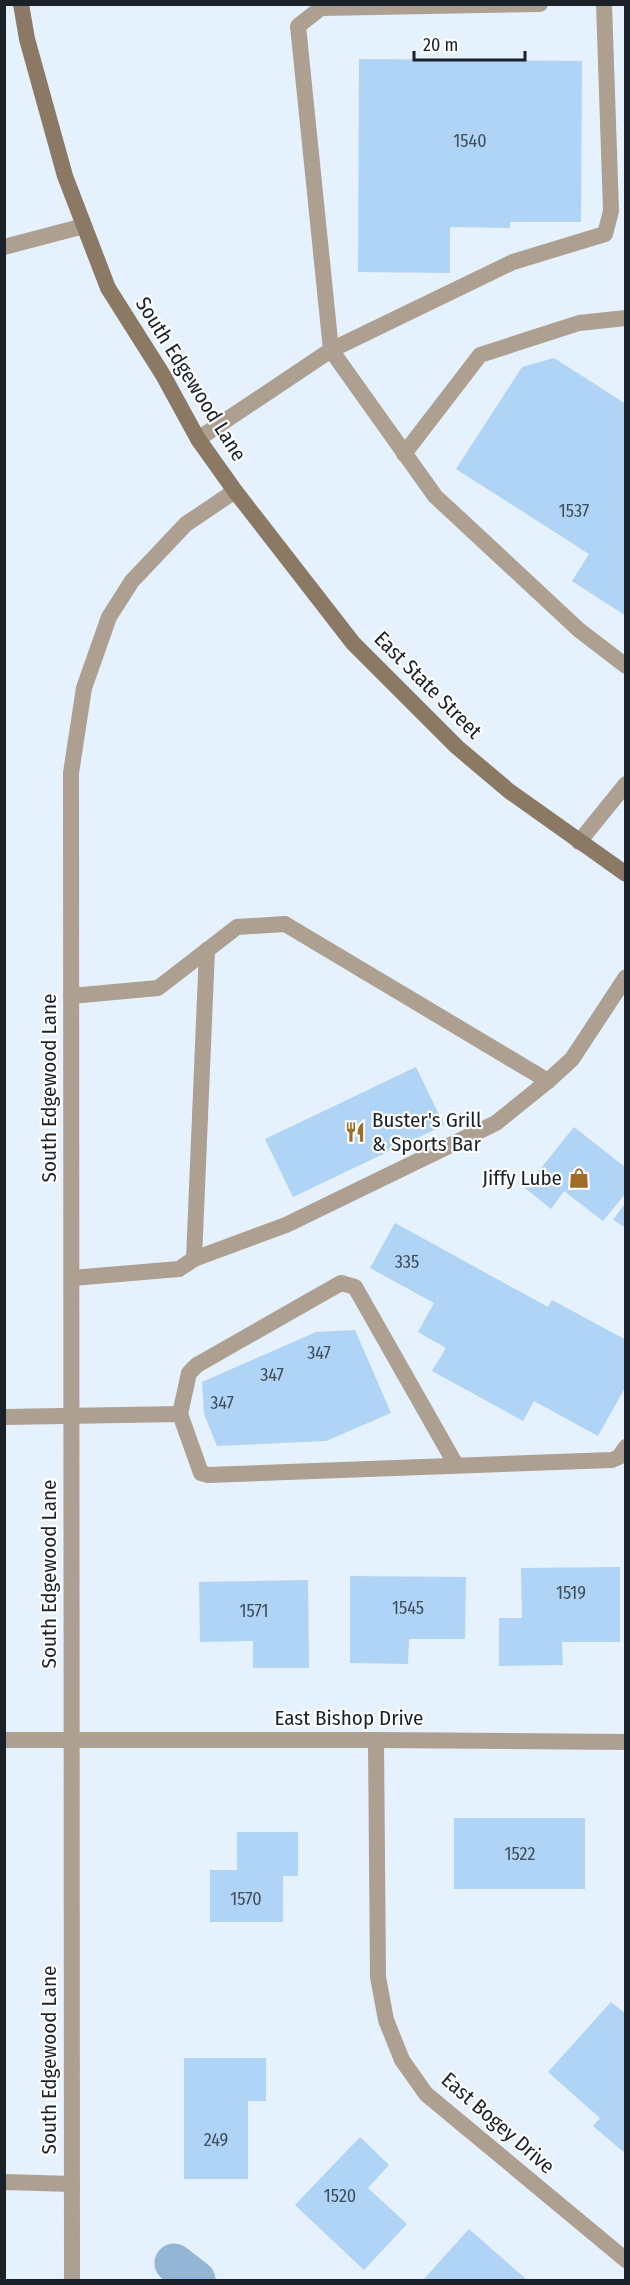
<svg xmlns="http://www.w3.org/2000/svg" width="630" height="2285" font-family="'Fira Sans Condensed',sans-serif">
  <rect width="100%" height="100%" fill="#e5f1fd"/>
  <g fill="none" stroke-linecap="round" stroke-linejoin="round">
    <polyline stroke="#93b6d6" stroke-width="39" points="174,2263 196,2280"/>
  </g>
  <g fill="#b0d4f5">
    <polygon points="359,59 582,61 581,222 510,222 510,228 450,227 450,273 358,272"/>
    <polygon points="554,358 626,404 626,616 572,581 589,554 456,469 522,367"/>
    <polygon points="416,1067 444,1125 293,1197 265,1139"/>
    <polygon points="574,1127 626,1168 626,1193 603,1221 564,1191 551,1209 525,1188"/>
    <polygon points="626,1202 626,1228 613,1220"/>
    <polygon points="395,1223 548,1307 552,1300 626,1340 626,1386 598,1436 534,1401 523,1421 432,1371 446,1348 418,1332 434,1303 370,1268"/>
    <polygon points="355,1330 391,1413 326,1441 217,1446 204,1414 202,1382 316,1332"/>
    <polygon points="620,1567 620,1642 562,1642 563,1665 499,1666 499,1618 522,1618 521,1568"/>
    <polygon points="350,1576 466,1577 465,1639 409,1639 408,1664 350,1663"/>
    <polygon points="308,1580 309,1668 253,1668 253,1641 200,1642 199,1582"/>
    <rect x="454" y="1818" width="131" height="71"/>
    <polygon points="237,1832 298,1832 298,1876 283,1876 283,1922 210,1922 210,1870 237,1870"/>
    <polygon points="611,2002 626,2014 626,2154 593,2126 600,2118 548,2072"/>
    <polygon points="184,2058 266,2058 266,2101 248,2101 248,2179 184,2179"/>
    <polygon points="360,2137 389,2165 368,2188 407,2224 364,2270 295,2205"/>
    <polygon points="469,2229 527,2280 423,2280"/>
  </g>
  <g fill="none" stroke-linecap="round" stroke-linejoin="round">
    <g stroke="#ada090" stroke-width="16">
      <polyline points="604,4 611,211 605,234 513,262 331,350 435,496 579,630 626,666"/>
      <polyline points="4,247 84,226"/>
      <polyline points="198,439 331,350 298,26 321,8 540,4"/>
      <polyline points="404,454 480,355 579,323 626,318"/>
      <polyline points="579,842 626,784"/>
      <polyline points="71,996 158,988 237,927 285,924 548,1081 572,1059 626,977"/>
      <polyline points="194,1259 286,1225 496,1123 548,1081"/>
      <polyline points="72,1278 179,1269 194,1259 207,950"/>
      <polyline points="180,1414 189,1373 197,1365 341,1283 355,1287 456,1465"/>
      <polyline points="4,1417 180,1414 201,1473 208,1475 612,1460 619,1457 626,1447"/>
      <polyline points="4,2182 72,2184"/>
    </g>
    <g stroke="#ada090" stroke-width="16">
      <polyline points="4,1740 376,1740 626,1742"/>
      <polyline points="376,1740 378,1977 386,2020 402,2060 426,2094 626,2260"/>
    </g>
    <polyline stroke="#ada090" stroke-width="16" points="72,2280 71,773 84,688 109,617 132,581 186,524 235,491"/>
    <polyline stroke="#8c7963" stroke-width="16" points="21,4 27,39 65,176 108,288 163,375 198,439 235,491 353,643 457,747 509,791 626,874"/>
  </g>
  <defs>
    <g id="restaurant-bare" transform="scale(1.62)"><path d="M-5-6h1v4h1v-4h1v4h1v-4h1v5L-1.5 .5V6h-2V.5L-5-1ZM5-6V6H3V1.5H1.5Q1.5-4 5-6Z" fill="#a16d25" stroke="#fff" stroke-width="2.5" paint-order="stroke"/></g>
    <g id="shop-bare" transform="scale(1.62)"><path d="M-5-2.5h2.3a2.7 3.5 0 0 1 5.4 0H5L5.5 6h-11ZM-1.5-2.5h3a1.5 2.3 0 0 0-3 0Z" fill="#a16d25" stroke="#fff" stroke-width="2.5" paint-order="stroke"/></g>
  </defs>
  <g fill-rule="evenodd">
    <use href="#restaurant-bare" x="355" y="1132"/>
    <use href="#shop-bare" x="579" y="1178"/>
  </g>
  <g text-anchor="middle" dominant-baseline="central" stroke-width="4.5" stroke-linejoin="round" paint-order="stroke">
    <g font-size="18" fill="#404e5b">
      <text x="470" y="141">1540</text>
      <text x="574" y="511">1537</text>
      <text x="407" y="1262">335</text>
      <text x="319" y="1353">347</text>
      <text x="272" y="1375">347</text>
      <text x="222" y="1403">347</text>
      <text x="571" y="1593">1519</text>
      <text x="408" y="1608">1545</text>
      <text x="254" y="1611">1571</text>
      <text x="520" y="1854">1522</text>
      <text x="246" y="1899">1570</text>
      <text x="216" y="2140">249</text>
      <text x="340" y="2196">1520</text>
    </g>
    <g font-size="21" fill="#1a2128" stroke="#fff">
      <text transform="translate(191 379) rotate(58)">South Edgewood Lane</text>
      <text transform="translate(428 685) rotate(45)">East State Street</text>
      <text transform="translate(49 1088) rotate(-90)">South Edgewood Lane</text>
      <text transform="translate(49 1574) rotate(-90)">South Edgewood Lane</text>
      <text x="349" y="1718">East Bishop Drive</text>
      <text transform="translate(49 2060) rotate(-90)">South Edgewood Lane</text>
      <text transform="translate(498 2123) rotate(41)">East Bogey Drive</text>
    </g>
    <g font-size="21" fill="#1a2128" stroke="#fff" text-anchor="start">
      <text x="372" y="1120">Buster's Grill<tspan x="372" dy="24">&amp; Sports Bar</tspan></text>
      <text x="562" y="1178" text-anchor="end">Jiffy Lube</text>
    </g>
  </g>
  <rect width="630" height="2285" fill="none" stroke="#1a2128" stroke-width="12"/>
  <path d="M414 51v9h111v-9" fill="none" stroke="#1a2128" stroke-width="3"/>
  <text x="423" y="51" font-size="18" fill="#1a2128" stroke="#ffffff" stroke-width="4.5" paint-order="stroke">20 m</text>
</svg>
